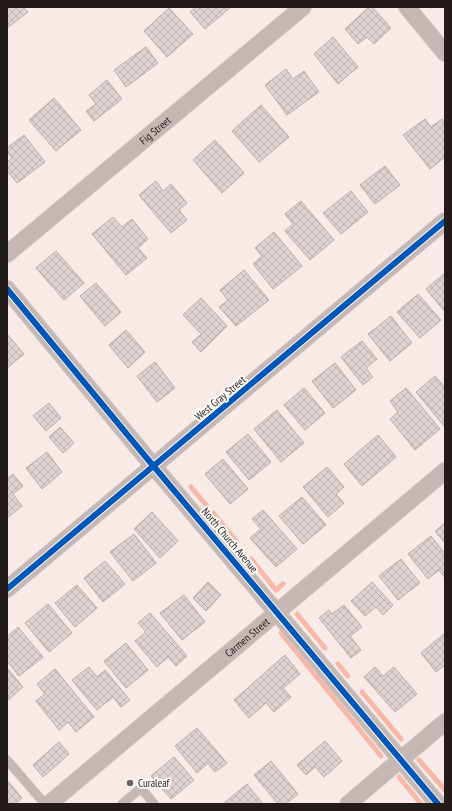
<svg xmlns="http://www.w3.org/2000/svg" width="452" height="811" font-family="'PT Sans Narrow',sans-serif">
  <defs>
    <pattern id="building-cross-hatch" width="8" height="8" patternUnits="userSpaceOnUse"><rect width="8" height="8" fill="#ddd3d0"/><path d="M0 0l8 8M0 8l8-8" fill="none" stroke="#beb5b2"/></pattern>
  </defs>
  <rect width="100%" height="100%" fill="#f8ebe7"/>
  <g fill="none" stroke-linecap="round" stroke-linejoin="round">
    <g stroke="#f7b8a9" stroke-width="5">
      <polyline points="191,487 207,506"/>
      <polyline points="213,513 237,542"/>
      <polyline points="251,559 276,590 283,584"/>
      <polyline points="297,614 325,648"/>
      <polyline points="281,633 381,756"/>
      <polyline points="338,664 348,676"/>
      <polyline points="362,692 401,739"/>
      <polyline points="419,760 445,790"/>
      <polyline points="399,777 421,804"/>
    </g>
  </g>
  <g fill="url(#building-cross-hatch)" stroke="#b8aeab">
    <polygon points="7,7 23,7 28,12 7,28"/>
    <polygon points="196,7 231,7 205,29 190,12"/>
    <polygon points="369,7 372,7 391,28 374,44 367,37 358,44 345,29"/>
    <polygon points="169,8 193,34 167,57 144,31"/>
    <polygon points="333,37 358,67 338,84 314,54"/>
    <polygon points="146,47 158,63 126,87 114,70"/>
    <polygon points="286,69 293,79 304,71 319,92 287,115 265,85"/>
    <polygon points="107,80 122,99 94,121 86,111 96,104 89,95"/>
    <polygon points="54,98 81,130 56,151 29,120"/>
    <polygon points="261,105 289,137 259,162 232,131"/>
    <polygon points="425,119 431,127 442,119 445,122 445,157 430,169 403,135"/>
    <polygon points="24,135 45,162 17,183 7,171 7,162 12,158 7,152 7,148"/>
    <polygon points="215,140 244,173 222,193 193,160"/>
    <polygon points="385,166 400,185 375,204 360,185"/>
    <polygon points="156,181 163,191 171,184 187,203 179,210 187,220 171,233 139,195"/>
    <polygon points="351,191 368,212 341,234 323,213"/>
    <polygon points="301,201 334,240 310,260 285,231 293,224 285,214"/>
    <polygon points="113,217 122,227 132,219 148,239 138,248 147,258 126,275 92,234"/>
    <polygon points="274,232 302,266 273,289 253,264 262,256 255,248"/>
    <polygon points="56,251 84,283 64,300 36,268"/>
    <polygon points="244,270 269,300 236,326 219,307 228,300 220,290"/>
    <polygon points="445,273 445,312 426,289"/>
    <polygon points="96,283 121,312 105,326 80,296"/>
    <polygon points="418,294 441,320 420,338 397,312"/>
    <polygon points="201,298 227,326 201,352 192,342 201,334 183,315"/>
    <polygon points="391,316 412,343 390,361 368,334"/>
    <polygon points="126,330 145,352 128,368 109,345"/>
    <polygon points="7,334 24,354 7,368"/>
    <polygon points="362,341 377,359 366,368 373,377 363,385 341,357"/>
    <polygon points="155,362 175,388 157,402 137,376"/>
    <polygon points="335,363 356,390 333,408 312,381"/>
    <polygon points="435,376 445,387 444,426 416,392"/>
    <polygon points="304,388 325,413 305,430 284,405"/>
    <polygon points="406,388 440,429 415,450 390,419 398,412 390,401"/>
    <polygon points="49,403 61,418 46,431 33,416"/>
    <polygon points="277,410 304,443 281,462 254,429"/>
    <polygon points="60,427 74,443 63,453 49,437"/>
    <polygon points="248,434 271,462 249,480 226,452"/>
    <polygon points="378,435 396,457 362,486 344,464"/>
    <polygon points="47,452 62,472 42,489 26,468"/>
    <polygon points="223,459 248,489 230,504 205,474"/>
    <polygon points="327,467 344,487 336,494 344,503 328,517 303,487"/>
    <polygon points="13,474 23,486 13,494 22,506 7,518 7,479"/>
    <polygon points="302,497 326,525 303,544 279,516"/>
    <polygon points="263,510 297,549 276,567 250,538 261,529 252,519"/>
    <polygon points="152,512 178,541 160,558 134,529"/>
    <polygon points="445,523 445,543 435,531"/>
    <polygon points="134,534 156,563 133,581 110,552"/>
    <polygon points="431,536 445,554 445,578 439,570 428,579 408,554"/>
    <polygon points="401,559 420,583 398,600 379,576"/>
    <polygon points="105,561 125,584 103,602 84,578"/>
    <polygon points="208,582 221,595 206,611 193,598"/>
    <polygon points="372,582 393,605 383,615 376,607 365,616 351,601"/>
    <polygon points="77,585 97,608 75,627 55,603"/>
    <polygon points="184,595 205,622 182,640 160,613"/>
    <polygon points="48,604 72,633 49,652 25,623"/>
    <polygon points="344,605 362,627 350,636 361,650 351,658 319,618 329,610 332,614"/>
    <polygon points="150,613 187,656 176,666 168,657 157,667 135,641 146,632 138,623"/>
    <polygon points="18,627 43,657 19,676 7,661 7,637"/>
    <polygon points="445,633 445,665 436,672 421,653"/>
    <polygon points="126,643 148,670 126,688 104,661"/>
    <polygon points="285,655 300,674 283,688 291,697 274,712 266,703 249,718 234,700"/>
    <polygon points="89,667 97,677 105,670 130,700 121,707 113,697 97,710 72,680"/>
    <polygon points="375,667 383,676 394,667 417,694 395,712 364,677"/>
    <polygon points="7,668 23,687 7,701"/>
    <polygon points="55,669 94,717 76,732 68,722 59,730 36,701 45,694 37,684"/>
    <polygon points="197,728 227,763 215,772 208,763 197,773 175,746"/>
    <polygon points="325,741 342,761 324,777 315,767 306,775 297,765"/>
    <polygon points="59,742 69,754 43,777 33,765"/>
    <polygon points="174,757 194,780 171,799 151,776"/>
    <polygon points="271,761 298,794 286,804 278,804 254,775"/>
    <polygon points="7,780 22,798 15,804 7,804"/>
    <polygon points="247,784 263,804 223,804"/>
  </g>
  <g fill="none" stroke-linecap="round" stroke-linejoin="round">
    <g stroke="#d0c7c4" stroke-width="10">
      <g id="lane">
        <polyline points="7,760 45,804"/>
        <polyline points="122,804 141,788 154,804"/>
      </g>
    </g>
    <g stroke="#d0c7c4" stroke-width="18">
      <g id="street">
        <polyline points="407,7 445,53"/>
        <path id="s1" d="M 7,254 L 303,7"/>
        <polyline points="7,289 145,456 438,804"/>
        <polyline points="7,589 445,221"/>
        <path id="s2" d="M 49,804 L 445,471"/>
        <polyline points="348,804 445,722"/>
      </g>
    </g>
    <use href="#lane" stroke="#c5b7b4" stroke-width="8"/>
    <use href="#street" stroke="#c5b7b4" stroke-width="16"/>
    <g stroke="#fdf9f7" stroke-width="8">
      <g id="cycleway">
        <polyline points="7,289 145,456 438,804"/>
        <polyline points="7,589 445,221"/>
      </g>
    </g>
    <use href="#cycleway" stroke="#0057b8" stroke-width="6"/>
  </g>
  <circle fill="#6e6462" stroke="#fdf9f7" stroke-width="1.5" cx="130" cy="783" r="4"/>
  <g text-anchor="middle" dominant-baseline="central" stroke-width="4" stroke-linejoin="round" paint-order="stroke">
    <g font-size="11" fill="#241c1b" stroke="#fdf9f7">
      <text stroke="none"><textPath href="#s1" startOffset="193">Fig Street</textPath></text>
      <text transform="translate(220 398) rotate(-40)">West Gray Street</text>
      <text transform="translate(230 540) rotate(50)">North Church Avenue</text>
      <text stroke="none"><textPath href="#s2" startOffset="259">Carmen Street</textPath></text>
    </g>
    <g font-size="11" fill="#241c1b" stroke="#fdf9f7" text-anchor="start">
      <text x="138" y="783">Curaleaf</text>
    </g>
  </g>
  <rect width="452" height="811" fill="none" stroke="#241c1b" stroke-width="16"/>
</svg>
